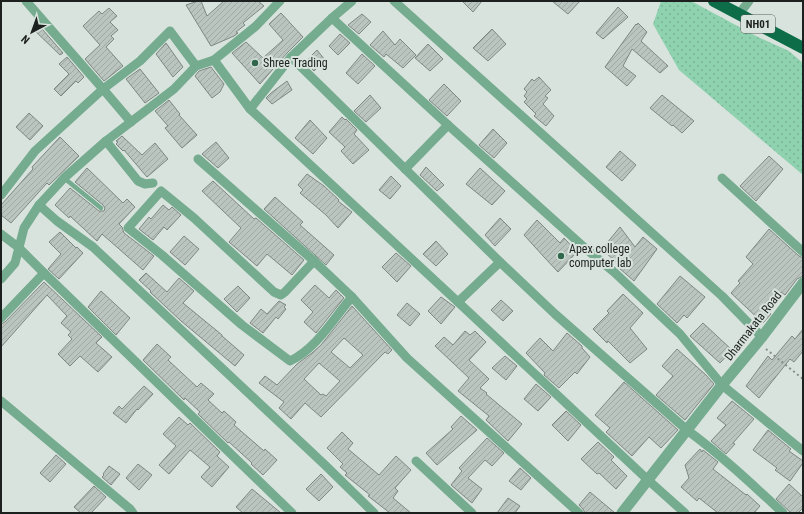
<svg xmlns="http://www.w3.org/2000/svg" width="804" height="514" font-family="'Roboto Condensed',sans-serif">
  <defs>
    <pattern id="grass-dots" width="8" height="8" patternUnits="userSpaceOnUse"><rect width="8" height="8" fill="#8fd2b0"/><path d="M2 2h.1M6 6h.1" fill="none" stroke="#7bb497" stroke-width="1.8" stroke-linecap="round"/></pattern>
    <pattern id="building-hatch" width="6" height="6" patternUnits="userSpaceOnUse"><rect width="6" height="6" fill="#bbc5bf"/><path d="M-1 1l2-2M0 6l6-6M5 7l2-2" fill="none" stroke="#a0a9a4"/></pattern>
  </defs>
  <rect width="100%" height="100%" fill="#d9e3dd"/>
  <polygon fill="url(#grass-dots)" points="661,1 691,1 758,37 789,51 803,63 803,175 679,70 653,24"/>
  <g fill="url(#building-hatch)" stroke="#7e8782" fill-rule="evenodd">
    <polygon points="198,1 201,1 207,16 224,1 258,1 264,6 243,23 245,25 236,32 238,33 234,36 211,46 186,5"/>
    <polygon points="462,1 482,1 473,12"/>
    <polygon points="552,1 580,1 568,14"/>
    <polygon points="618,7 628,17 603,39 596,33"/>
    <polygon points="109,8 117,16 110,22 118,30 111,36 114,39 106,47 123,66 104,81 85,59 100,45 83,26 99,11 102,14"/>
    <polygon points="281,13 303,37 287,53 260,84 232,53 246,42 263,58 283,40 269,24"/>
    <polygon points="362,14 371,22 359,34 348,25"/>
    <polygon points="36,22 63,53 60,55 31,27"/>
    <polygon points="638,23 647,32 641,41 668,66 660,73 632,49 623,66 636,76 627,86 605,67 636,24 637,25"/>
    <polygon points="492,29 506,44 488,61 473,48"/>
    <polygon points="383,31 395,45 400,39 416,55 403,68 386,54 384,57 370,45"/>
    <polygon points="340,34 350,43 338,55 329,46"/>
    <polygon points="166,43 183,67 173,77 156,54"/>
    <polygon points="428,44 443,59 430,71 415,58"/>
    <polygon points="317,50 325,60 314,71 305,62"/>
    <polygon points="362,54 375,66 358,84 346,73"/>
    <polygon points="67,57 84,77 78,83 76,81 61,96 54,89 69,74 59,64"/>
    <polygon points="211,67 224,84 220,92 212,98 195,76 199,71"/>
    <polygon points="140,69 159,93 145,103 126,79"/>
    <polygon points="539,77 551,90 545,96 548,98 543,104 554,116 546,126 534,116 536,114 524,102 527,99 524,96 527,92 524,89 532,79 534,81"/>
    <polygon points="287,81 292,90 272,104 266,98 271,93"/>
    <polygon points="444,84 461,101 447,116 429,100"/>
    <polygon points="370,95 381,108 366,122 354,111"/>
    <polygon points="662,95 694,121 682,133 673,125 672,126 650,108"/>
    <polygon points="169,100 180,114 179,115 197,135 182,148 165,128 168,126 155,111"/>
    <polygon points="29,113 43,126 30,140 16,127"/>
    <polygon points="342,117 345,120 346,119 357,130 354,134 369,150 353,164 341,151 345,147 329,132"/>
    <polygon points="310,120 327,138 313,154 295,138"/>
    <polygon points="493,129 507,143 494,158 479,145"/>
    <polygon points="122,136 142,155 155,143 168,159 147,177 124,150 123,151 116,144 118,142 116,141"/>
    <polygon points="60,137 79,156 49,185 47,183 11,223 1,215 1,205 33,169 32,167"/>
    <polygon points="216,142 229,158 218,168 202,154"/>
    <polygon points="620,151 636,165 622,181 606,167"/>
    <polygon points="769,156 783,169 756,201 740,186"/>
    <polygon points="426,167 444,185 437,191 420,175"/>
    <polygon points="87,168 123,203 127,199 135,207 119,224 122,227 124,233 154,256 143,270 102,234 97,241 70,216 69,218 55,205 70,188 99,211 104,211 105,208 103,205 75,182"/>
    <polygon points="480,168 505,191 492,205 466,184"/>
    <polygon points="307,174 324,186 339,200 338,201 352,212 338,228 326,215 300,193 303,190 298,185"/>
    <polygon points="391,176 401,186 390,199 379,190"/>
    <polygon points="213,181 254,219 256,218 304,260 292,275 267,254 257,266 229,242 241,228 202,191"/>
    <polygon points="275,197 303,222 300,225 334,255 326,265 264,209"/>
    <polygon points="163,205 169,210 172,207 181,215 167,230 164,227 153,240 139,229 149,217 151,219"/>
    <polygon points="500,218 511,229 495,246 485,235"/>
    <polygon points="537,220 560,243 564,238 577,252 558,272 544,257 524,235"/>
    <polygon points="620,227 635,247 643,237 657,249 634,281 619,268 620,266 602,249"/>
    <polygon points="769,229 799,256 803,258 803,276 797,279 785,295 781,292 766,309 771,314 763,323 731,293 740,283 738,281 753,264 746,257"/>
    <polygon points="60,232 76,248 77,247 83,253 59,279 48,269 61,254 49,242"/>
    <polygon points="184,236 199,249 185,265 170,252"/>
    <polygon points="436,241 448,254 436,266 423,254"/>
    <polygon points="396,253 411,266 397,282 382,267"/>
    <polygon points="146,273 167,292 179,278 194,291 183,303 222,335 222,336 244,355 235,366 181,321 150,292 151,291 139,280"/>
    <polygon points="680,276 705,297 687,318 684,315 677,323 657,304"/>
    <polygon points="44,282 102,337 96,343 112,357 98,372 80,356 70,366 58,354 72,339 68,335 71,332 61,323 67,316 47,295 1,347 1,324 5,322"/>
    <polygon points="315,285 329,298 336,290 344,298 316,333 304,322 313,312 301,300"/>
    <polygon points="238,286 250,298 237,312 224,299"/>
    <polygon points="101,291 130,318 116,335 88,307"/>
    <polygon points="623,294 643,313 630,328 647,349 630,363 608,341 607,343 593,329 609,313 607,311"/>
    <polygon points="441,297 455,307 441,324 428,311"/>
    <polygon points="501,300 513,311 503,321 491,310"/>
    <polygon points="279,301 286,305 284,307 286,309 278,319 276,317 263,333 250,323 261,309 267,314"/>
    <polygon points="407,303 420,314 410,326 397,315"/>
    <path d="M 352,306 L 392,350 L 388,354 L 385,352 L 321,417 L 305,403 L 291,419 L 279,408 L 284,402 L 259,383 L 265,376 L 277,385 L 297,364 L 312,353 L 321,345 ZM 344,338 L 363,355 L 350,368 L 331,352 ZM 319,363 L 340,381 L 326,396 L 323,394 L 321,395 L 304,379 Z"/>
    <polygon points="703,323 732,350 720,363 690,336"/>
    <polygon points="803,329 803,351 794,362 790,359 759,398 746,386 768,356 772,360 792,336 795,339"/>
    <polygon points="465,331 470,335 475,331 486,342 469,360 489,379 480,388 487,393 486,394 522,424 508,441 486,420 489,416 458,391 469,378 435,346 444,337 453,345"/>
    <polygon points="567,333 582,346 582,348 590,357 577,374 575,372 559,388 544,375 545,373 526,353 540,338 553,351"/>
    <polygon points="157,344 171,357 168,360 197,387 201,383 214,394 208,400 222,413 224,411 236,422 234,425 264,451 265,449 277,460 263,475 251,464 252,463 229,442 228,443 198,414 200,412 185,398 184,400 143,360"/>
    <polygon points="677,349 706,375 714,384 685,420 656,395 673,376 662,366"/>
    <polygon points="505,356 517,366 506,380 492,368"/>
    <polygon points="624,382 678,430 661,448 649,437 632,456 606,432 610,428 595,415"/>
    <polygon points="536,384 551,397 538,411 524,399"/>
    <polygon points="144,386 153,394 138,410 137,409 126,423 113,413 119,406 122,409"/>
    <polygon points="732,401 754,419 733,443 735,444 726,454 711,441 726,425 717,418"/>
    <polygon points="566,411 581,425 568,441 552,425"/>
    <polygon points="461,416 477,430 437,465 426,453 453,429 451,427"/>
    <polygon points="179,417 188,425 190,423 220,452 217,456 229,467 212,487 201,477 210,467 190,450 169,474 159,465 176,446 163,434"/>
    <polygon points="768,430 791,449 789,451 803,461 803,463 790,481 775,470 777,468 753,450"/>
    <polygon points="342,432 353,443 348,449 379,475 396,456 411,470 395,488 398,491 393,498 411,513 390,513 368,496 370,495 345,475 347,473 340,467 343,464 327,448"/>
    <polygon points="487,438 504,453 492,466 485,460 468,478 482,489 472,503 451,485 462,471 459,468"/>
    <polygon points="598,442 614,457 611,460 627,476 616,489 599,473 597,474 581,459"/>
    <polygon points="700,449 702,452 703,450 718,462 713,469 746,495 747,494 760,506 754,513 718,513 699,498 697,501 681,487 689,478 685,465"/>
    <polygon points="56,455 66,464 50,482 40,473"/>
    <polygon points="138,464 152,475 139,490 126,478"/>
    <polygon points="109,466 120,474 111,485 102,477 104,475 103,474"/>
    <polygon points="520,468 531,478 521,490 509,481"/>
    <polygon points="321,474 333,487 319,501 306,489"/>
    <polygon points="789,484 803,497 803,508 798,513 791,513 776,499"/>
    <polygon points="94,486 106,497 91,513 81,513 74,507"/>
    <polygon points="252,489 281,513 243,513 236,507"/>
    <polygon points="590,492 615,513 585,513 583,509 579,505"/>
    <polygon points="508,498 520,506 515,513 497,513"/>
  </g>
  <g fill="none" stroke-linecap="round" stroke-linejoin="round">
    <polyline stroke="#888f8b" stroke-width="2" stroke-dasharray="2 3" stroke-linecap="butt" points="766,349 803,379"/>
    <polyline stroke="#75ab8f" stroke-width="4.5" points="64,178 101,208"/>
    <g stroke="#75ab8f" stroke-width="9">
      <polyline points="26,1 103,89 131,122"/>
      <polyline points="352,1 332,18 448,125 585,248 614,272 680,334 722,385 803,451"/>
      <polyline points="394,1 722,296 762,337"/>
      <polyline points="739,14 749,1"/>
      <path d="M 291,57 L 500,262 L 555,314 L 687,430 C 721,455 752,484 783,513"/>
      <polyline points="214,60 250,109 458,302 648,480 685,513"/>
      <polyline points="250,109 291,57 332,18"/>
      <polyline points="106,141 138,181 145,184 153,183"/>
      <polyline points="198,159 314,261 352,297 407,358 579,513"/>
      <polyline points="405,169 448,125"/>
      <polyline points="722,178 803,252"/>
      <polyline points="1,195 35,151 103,89 140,61 170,31 196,66"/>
      <polyline points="39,205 57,221 93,247 325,465 374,513"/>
      <polyline points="1,234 18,247 44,273 292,513"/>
      <path d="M 314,261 L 285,292 L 281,295 L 274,292 L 194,218 L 161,191 L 128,228 L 162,255 L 242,325 L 290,361 C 317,348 333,319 352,297"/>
      <polyline points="1,279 15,263 24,228 39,205 64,178 106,141 174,89 196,66 214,60 256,26 280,1"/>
      <polyline points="458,302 500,262"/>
      <polyline points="1,318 44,273"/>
      <polyline points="1,401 130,509 133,513"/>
      <polyline points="416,461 472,513"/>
    </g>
    <polyline stroke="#75ab8f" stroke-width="11" points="622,513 722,385 762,337 803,283"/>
    <polyline stroke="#0e6d49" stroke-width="12" points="714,1 803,48"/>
  </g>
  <g fill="#30674d" stroke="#d9e3dd" stroke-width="1.5">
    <circle cx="255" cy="63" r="4"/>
    <circle cx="561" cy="256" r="4"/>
  </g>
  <g text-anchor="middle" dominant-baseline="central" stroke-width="4" stroke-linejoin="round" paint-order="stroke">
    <rect fill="#d9e3dd" stroke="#555a57" stroke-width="1" x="741" y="15" width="34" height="18" rx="3"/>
    <g font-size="11" font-weight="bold" fill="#1c201e">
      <text x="758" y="24">NH01</text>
    </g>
    <g font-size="12" fill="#1c201e" stroke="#d9e3dd" text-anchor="start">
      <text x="263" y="63">Shree Trading</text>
      <text x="569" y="249">Apex college<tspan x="569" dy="14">computer lab</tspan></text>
    </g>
    <g font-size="12" fill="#1c201e" stroke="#d9e3dd">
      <text transform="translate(753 326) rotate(-52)">Dharmakata Road</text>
    </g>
  </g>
  <rect width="804" height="514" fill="none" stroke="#1c201e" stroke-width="4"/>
  <g transform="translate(32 32) rotate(221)" stroke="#d9e3dd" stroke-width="3" paint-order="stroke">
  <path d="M0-3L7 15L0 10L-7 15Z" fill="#1c201e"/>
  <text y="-6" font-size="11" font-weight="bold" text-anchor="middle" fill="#1c201e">N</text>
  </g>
</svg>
